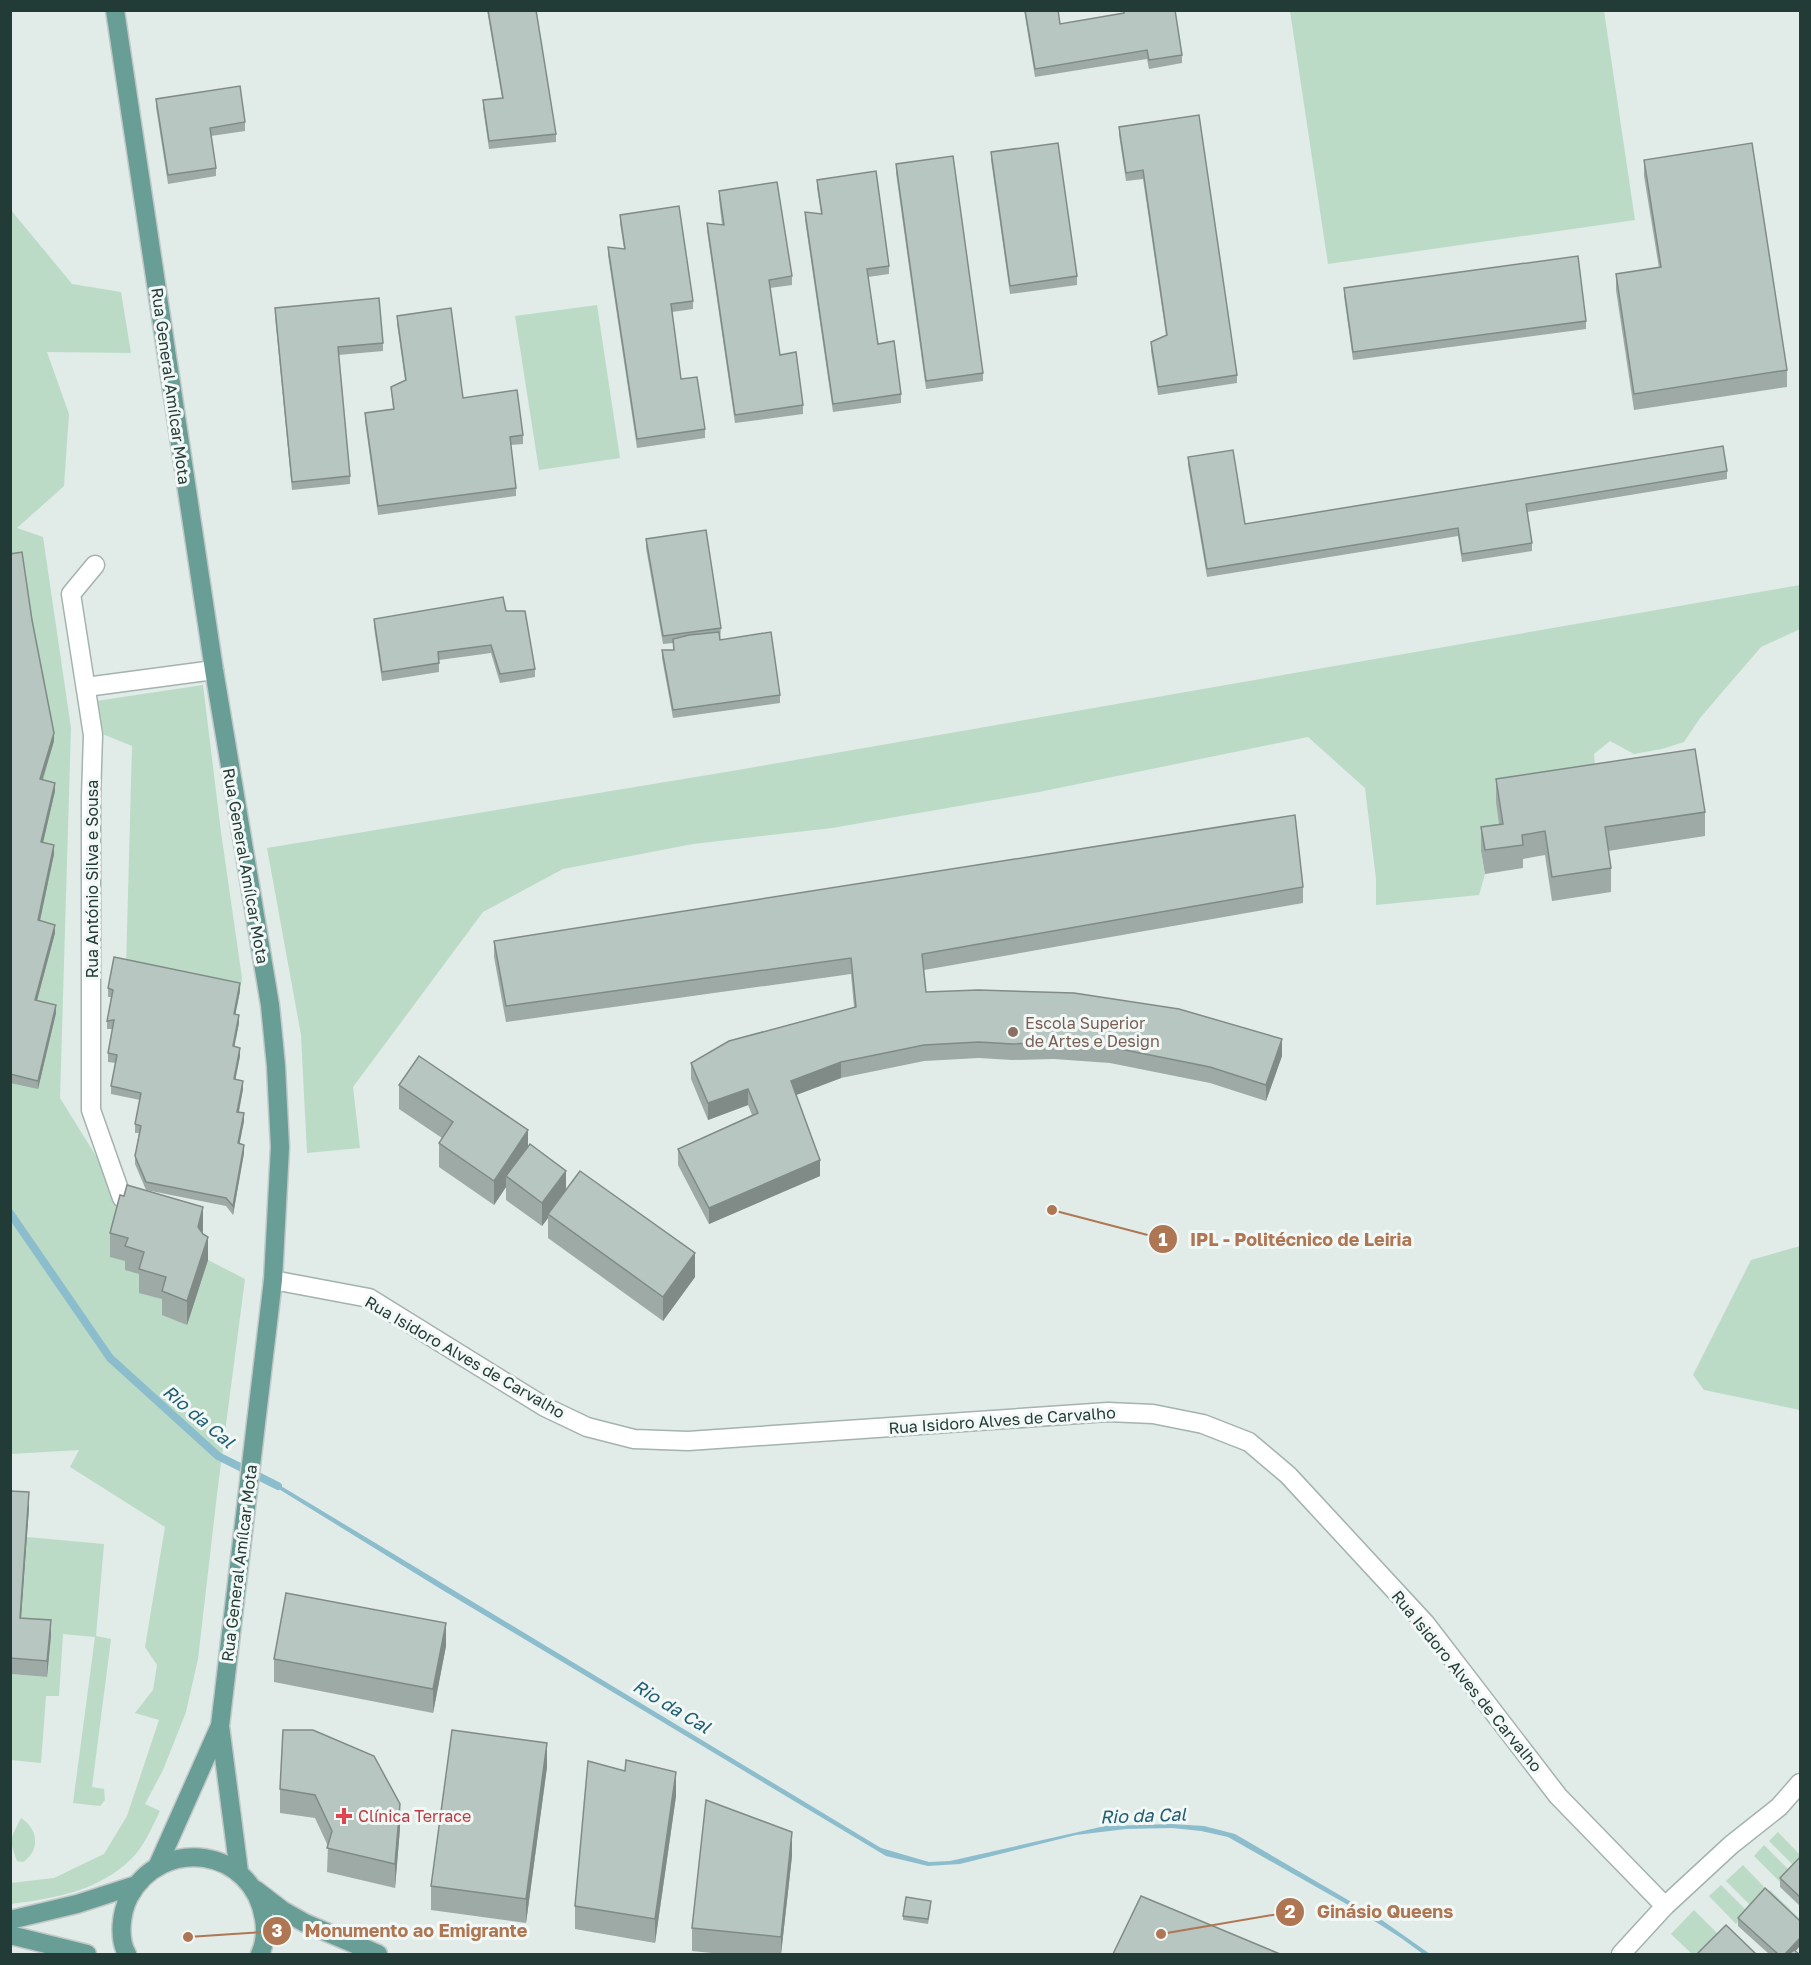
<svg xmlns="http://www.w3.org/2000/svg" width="1811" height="1965" font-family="'Golos Text',sans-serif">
  <rect width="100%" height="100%" fill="#e1ebe8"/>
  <g fill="#bbdbc7">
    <polygon points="1290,11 1604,11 1635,220 1328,264"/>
    <path d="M 10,209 L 72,284 L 121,292 L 131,353 L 47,352 L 69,414 L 64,486 L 17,528 L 43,537 L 71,728 L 60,1098 L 122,1198 L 208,1260 L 245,1279 L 218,1486 L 198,1659 L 186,1712 L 163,1770 L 145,1804 L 160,1811 C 152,1827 144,1847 131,1859 C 97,1892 55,1898 11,1904 L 11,1883 L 54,1878 L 104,1854 L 127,1816 L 159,1720 L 135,1713 L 153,1690 L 157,1665 L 145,1647 L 165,1527 L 70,1467 L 79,1450 L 11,1454 Z"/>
    <polygon points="597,305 620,458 539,470 515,316"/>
    <polygon points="1800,585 1800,629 1761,647 1700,718 1684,742 1662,749 1634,754 1610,741 1594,754 1597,788 1502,847 1481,851 1485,874 1479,895 1376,905 1376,879 1365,788 1308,737 1039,792 832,828 693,844 563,869 483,912 353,1087 360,1148 307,1153 301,1035 267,848 732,771"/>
    <polygon points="203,685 221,832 242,978 240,991 126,968 132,746 100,733 96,701"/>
    <polygon points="1800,1246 1800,1410 1704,1390 1693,1375 1751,1260"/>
    <polygon points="27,1537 104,1544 96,1636 111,1639 92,1787 104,1789 105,1800 100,1806 73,1803 95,1637 63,1634 59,1696 46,1696 41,1763 11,1760 11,1674 47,1677 51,1637 20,1634"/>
    <path d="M 21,1818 C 38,1829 41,1850 23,1862 L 17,1861 C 9,1838 10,1840 21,1818 Z"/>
    <polygon points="1778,1832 1800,1855 1800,1864 1796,1868 1769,1841"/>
    <polygon points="1764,1845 1791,1872 1781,1883 1754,1856"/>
    <polygon points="1743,1865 1768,1891 1770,1890 1800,1919 1800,1927 1752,1907 1726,1881"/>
    <polygon points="1721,1885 1748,1912 1736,1924 1709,1896"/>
    <polygon points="1694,1910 1721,1937 1704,1954 1692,1954 1671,1934"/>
  </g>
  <polygon fill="#8cbdcd" points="271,1480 881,1848 929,1862 950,1861 1105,1826 1171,1824 1204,1826 1235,1834 1379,1918 1430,1954 1423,1954 1401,1938 1357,1910 1228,1837 1201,1831 1172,1828 1126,1829 1076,1835 960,1864 928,1866 886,1856 444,1591 269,1483"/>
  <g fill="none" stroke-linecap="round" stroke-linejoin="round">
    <polyline stroke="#8cbdcd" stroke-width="8" points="10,1213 110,1358 218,1456 278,1486"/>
    <g stroke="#a4b3af" stroke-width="21">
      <g id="minor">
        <polyline points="95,565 71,594 93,735 91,797 91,1110 122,1198"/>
        <polyline points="86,687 214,670"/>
        <polyline points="273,1280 369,1298 545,1407 587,1427 634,1439 688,1441 1108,1412 1153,1414 1203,1424 1249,1442 1288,1475 1425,1623 1558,1796 1665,1906"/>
        <polyline points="1621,1954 1665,1906 1731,1845 1779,1807 1800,1783"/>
      </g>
    </g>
    <g stroke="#c1c8c7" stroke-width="21">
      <g id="major">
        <polyline points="115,10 214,670 270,1005 276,1066 280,1147 273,1280 220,1726 239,1872"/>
        <polyline points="158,1865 219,1728"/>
        <polyline points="256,1890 282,1910 305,1923 378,1954"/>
        <polyline points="10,1920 77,1904 136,1885"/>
        <polyline points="10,1935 87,1954"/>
        <path d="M 127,1954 C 118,1938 121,1913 129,1897 C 162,1835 253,1848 264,1919 C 266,1930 265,1944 260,1954"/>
      </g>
    </g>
    <use href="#minor" stroke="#fff" stroke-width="18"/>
    <use href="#major" stroke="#689e96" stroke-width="18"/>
  </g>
  <g fill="#9daaa6">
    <polygon points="487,10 536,10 556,134 556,142 489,149 483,108 483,100 502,98"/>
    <polygon points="1024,10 1058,10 1060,24 1123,14 1123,10 1175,10 1182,55 1182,63 1149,69 1147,59 1035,77"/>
    <polygon points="156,99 245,122 245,131 211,136 216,168 216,176 168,184 156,107"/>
    <polygon points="1199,115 1237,375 1237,383 1158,395 1151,351 1151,342 1166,335 1143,179 1126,181 1119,135 1119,127"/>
    <polygon points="991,152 1077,276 1077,285 1010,294 991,160"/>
    <polygon points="1644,160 1787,370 1787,387 1634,410 1616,290 1616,274 1659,268 1644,176"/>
    <polygon points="896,164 983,373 983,381 926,389 896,173"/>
    <polygon points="817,180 889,266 889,274 868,277 878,344 901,394 901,403 833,412 805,220 805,212 821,214 817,188"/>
    <polygon points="719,191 792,276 792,285 770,288 780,355 803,405 803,414 735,423 707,231 707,223 722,225 719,199"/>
    <polygon points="620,215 693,301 693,309 672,312 681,379 705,429 705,438 637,448 608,255 608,247 624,249 620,223"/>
    <polygon points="1344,288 1586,321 1586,329 1353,360 1344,296"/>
    <polygon points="275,308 383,343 383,351 338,355 350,476 350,484 292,490 275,316"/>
    <polygon points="397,316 463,398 523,435 523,444 511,445 516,488 516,496 378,515 365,421 365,413 393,409 391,387 405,380 397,324"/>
    <polygon points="1188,457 1245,524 1727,471 1727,479 1527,512 1532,543 1532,551 1462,562 1458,536 1207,577 1188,465"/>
    <polygon points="646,539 721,628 720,640 780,695 780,703 673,718 662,658 662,650 673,650 673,643 663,644 646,548"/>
    <polygon points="10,554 32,620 54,741 43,780 55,791 43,843 54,854 40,921 55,933 37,1000 56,1013 38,1089 10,1083"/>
    <polygon points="506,611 535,669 535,677 500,683 491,653 439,660 439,672 382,681 374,627 374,619"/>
    <polygon points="1496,779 1705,812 1705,836 1608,851 1611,868 1611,892 1552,901 1545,855 1523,859 1523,868 1485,874 1481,851 1481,827 1499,824 1496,802"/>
    <polygon points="1303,887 1303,903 924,970 926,992 1282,1056 1266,1101 1210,1083 1110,1063 1054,1059 1012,1060 979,1058 924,1061 841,1078 796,1095 820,1176 709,1224 678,1165 678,1149 752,1115 748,1105 708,1120 691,1079 691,1063 854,1007 851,974 506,1022 494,957 494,941"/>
    <polygon points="108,988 240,991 235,1014 239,1023 234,1046 240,1056 235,1079 243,1089 239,1112 244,1121 239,1144 244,1153 233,1215 226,1206 146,1190 135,1164 135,1156 139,1133 135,1133 135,1124 140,1100 111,1094 111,1086 116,1063 108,1062 108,1053 113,1029 107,1029 107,1021 111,997 108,997"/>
    <polygon points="399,1085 528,1146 566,1190 695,1277 663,1321 548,1238 548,1218 542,1226 506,1200 506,1187 494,1205 439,1167 439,1143 442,1138 399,1109"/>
    <polygon points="203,1230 202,1234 208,1260 187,1325 162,1315 162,1299 139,1293 139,1274 125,1270 125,1261 110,1257 110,1233"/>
    <polygon points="10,1491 29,1508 21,1618 51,1636 47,1677 11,1674 10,1680"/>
    <polygon points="446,1646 433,1713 274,1682 274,1659"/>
    <polygon points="283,1730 400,1828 395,1888 327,1872 328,1846 315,1818 280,1813 280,1789"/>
    <polygon points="547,1767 526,1923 431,1910 431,1886"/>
    <polygon points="625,1771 676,1796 655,1943 575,1929 575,1906"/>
    <polygon points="792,1856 781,1954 722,1954 692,1951 692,1928"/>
    <polygon points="1800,1857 1800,1906 1780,1887 1780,1878"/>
    <polygon points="931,1905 928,1924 903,1920 903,1916"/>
    <polygon points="1738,1918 1796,1951 1799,1954 1769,1954 1738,1926"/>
  </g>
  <g fill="#808b87">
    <polygon points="54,733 54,741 40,787 40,779"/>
    <polygon points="55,783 55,791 41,851 41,842"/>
    <polygon points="54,845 54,854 38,929 38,920"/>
    <polygon points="55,925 55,933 35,1008 35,1000"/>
    <polygon points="240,983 240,991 234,1022 234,1014"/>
    <polygon points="56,1005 56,1013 38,1089 38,1081"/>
    <polygon points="239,1015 239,1023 233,1054 233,1046"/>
    <polygon points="1282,1039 1282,1056 1266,1101 1266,1085"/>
    <polygon points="240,1048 240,1056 234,1087 234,1079"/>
    <polygon points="841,1062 841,1078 791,1097 791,1081"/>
    <polygon points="243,1081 243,1089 237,1120 237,1112"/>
    <polygon points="748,1089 748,1105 708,1120 708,1103"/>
    <polygon points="244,1113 244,1121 238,1152 238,1143"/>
    <polygon points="528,1130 528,1154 506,1176 506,1187 494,1205 494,1181"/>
    <polygon points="244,1145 244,1153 233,1215 233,1206"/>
    <polygon points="820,1160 820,1176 709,1224 709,1208"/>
    <polygon points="566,1171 566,1194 548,1214 548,1218 542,1226 542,1203"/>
    <polygon points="203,1207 203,1230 198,1251 198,1227"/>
    <polygon points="208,1237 208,1260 187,1325 187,1301"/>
    <polygon points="695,1253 695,1277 663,1321 663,1297"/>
    <polygon points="29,1492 29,1508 20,1634 20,1618"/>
    <polygon points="51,1620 51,1636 47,1677 47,1661"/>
    <polygon points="446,1623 446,1646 433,1713 433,1689"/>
    <polygon points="547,1743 547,1767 526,1923 526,1899"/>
    <polygon points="676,1772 676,1796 655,1943 655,1919"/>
    <polygon points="400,1804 400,1828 395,1888 395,1864"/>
    <polygon points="792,1832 792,1856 781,1954 781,1937"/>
    <polygon points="1800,1938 1800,1946 1793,1954 1785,1954"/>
  </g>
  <g fill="#b7c6c1" stroke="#808b87" stroke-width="1.5">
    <polygon points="488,10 536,10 556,134 489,141 483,100 503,98"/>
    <polygon points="1025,10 1058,10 1060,24 1124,13 1124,10 1175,10 1182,55 1149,60 1147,50 1035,69"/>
    <polygon points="240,86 245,122 210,128 216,168 168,175 156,99"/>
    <polygon points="1199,115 1237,375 1158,387 1151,342 1167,335 1143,170 1126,173 1119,127"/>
    <polygon points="1058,143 1077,276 1010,286 991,152"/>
    <polygon points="1752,143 1787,370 1634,394 1616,274 1661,267 1644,160"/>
    <polygon points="953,156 983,373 926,381 896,164"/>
    <polygon points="876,171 889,266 867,269 878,344 894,341 901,394 833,404 805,212 822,214 817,180"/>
    <polygon points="777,182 792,276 769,280 780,355 796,352 803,405 735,415 707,223 724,225 719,191"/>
    <polygon points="679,206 693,301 671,304 681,379 697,377 705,429 637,439 608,247 625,249 620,215"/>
    <polygon points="1578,256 1586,321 1353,352 1344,288"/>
    <polygon points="379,298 383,343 338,347 350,476 292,482 275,308"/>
    <polygon points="451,308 463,398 517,390 523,435 510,437 516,488 378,506 365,413 394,409 391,387 406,380 397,316"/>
    <polygon points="1723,446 1727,471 1526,504 1532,543 1462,554 1458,528 1207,569 1188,457 1233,450 1245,524"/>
    <polygon points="706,530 721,628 663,636 646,539"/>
    <polygon points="22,552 32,620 54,733 40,779 55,783 41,842 54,845 38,920 55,925 35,1000 56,1005 38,1081 10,1074 10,554"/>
    <polygon points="503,597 506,611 525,611 535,669 500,674 491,645 438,652 439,663 382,672 374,619"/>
    <polygon points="719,632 720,640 771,632 780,695 673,710 662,650 674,650 673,639 689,635"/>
    <polygon points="1695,749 1705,812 1605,827 1611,868 1552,877 1545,831 1522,835 1523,845 1485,850 1481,827 1503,824 1496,779"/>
    <polygon points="1295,815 1303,887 922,954 926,992 978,990 1074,993 1179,1009 1282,1039 1266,1085 1210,1067 1110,1047 1054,1042 1012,1044 979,1042 924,1045 841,1062 791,1081 820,1160 709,1208 678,1149 758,1113 748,1089 708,1103 691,1063 729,1041 856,1007 851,958 506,1006 494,941"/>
    <polygon points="114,957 240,983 234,1014 239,1015 233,1046 240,1048 234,1079 243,1081 237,1112 244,1113 238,1143 244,1145 233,1206 226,1198 146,1182 135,1156 141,1126 135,1124 141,1093 111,1086 117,1055 108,1053 114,1020 107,1021 113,990 108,988"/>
    <polygon points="419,1056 528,1130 494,1181 439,1143 453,1122 399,1085"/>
    <polygon points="530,1144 566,1171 542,1203 506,1176"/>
    <polygon points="580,1171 695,1253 663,1297 548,1214"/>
    <polygon points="127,1185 203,1207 198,1227 203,1234 208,1237 187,1301 162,1291 166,1277 139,1269 144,1252 125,1246 128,1238 110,1233 120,1195 124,1196"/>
    <polygon points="10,1491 29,1492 20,1618 51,1620 47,1661 11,1658 10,1664"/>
    <polygon points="286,1593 446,1623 433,1689 274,1659"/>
    <polygon points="283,1730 313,1730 374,1756 400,1804 395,1864 327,1848 332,1831 315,1795 280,1789"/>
    <polygon points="452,1730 547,1743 526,1899 431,1886"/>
    <polygon points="626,1760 676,1772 655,1919 575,1906 588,1761 625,1771"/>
    <polygon points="706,1800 792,1832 781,1937 692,1928"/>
    <polygon points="1800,1857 1800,1897 1780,1878"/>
    <polygon points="1765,1888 1800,1921 1800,1938 1785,1954 1778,1954 1738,1918"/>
    <polygon points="1141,1896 1280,1954 1113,1954"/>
    <polygon points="906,1897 931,1901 928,1919 903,1916"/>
    <polygon points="1726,1925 1756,1954 1697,1954"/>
    <polygon points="1794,1950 1799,1954 1789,1954"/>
  </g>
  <circle fill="#8d6e63" stroke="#f2f8f5" stroke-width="2" cx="1013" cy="1032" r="6"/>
  <path fill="#e0444e" stroke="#f2f8f5" stroke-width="2" d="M341 1807h6v6h6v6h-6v6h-6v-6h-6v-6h6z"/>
  <g text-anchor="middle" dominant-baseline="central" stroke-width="6" stroke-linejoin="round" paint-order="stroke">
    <g font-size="16" fill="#233b37" stroke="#f2f8f5">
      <text transform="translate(171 386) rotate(82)">Rua General Amílcar Mota</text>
      <text transform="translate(246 866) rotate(80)">Rua General Amílcar Mota</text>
      <text transform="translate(92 879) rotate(-90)">Rua António Silva e Sousa</text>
      <text transform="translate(465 1357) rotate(30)">Rua Isidoro Alves de Carvalho</text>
      <text transform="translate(1002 1420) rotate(-4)">Rua Isidoro Alves de Carvalho</text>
      <text transform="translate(239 1563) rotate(-83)">Rua General Amílcar Mota</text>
      <text transform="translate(1467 1681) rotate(51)">Rua Isidoro Alves de Carvalho</text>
    </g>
    <g font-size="16" fill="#785e54" stroke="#f2f8f5" text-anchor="start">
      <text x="1025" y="1023">Escola Superior<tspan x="1025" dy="18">de Artes e Design</tspan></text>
    </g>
    <g font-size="16" fill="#be3a42" stroke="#f2f8f5" text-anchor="start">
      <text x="358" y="1816">Clínica Terrace</text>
    </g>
    <g font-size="18" font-style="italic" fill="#205e74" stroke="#f2f8f5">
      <text transform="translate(199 1416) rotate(40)">Rio da Cal</text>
      <text transform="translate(672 1706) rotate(31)">Rio da Cal</text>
      <text transform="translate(1143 1815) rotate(-2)">Rio da Cal</text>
    </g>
  </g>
  <path fill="none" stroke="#af7654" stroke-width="2" d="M1052 1210L1163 1239M1161 1934L1290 1912M188 1937L277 1931"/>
  <g fill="#af7654" stroke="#f2f8f5" stroke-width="2">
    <circle cx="1052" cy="1210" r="6"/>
    <circle cx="1161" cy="1934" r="6"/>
    <circle cx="188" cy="1937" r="6"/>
    <circle cx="1163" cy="1239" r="15"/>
    <circle cx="1290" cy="1912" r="15"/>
    <circle cx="277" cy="1931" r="15"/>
  </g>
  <g font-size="18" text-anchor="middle" font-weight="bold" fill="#fff">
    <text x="1163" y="1246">1</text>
    <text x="1290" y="1918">2</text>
    <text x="277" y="1937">3</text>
  </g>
  <g font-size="18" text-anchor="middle" font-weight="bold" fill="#af7654" stroke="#f2f8f5" stroke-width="6" stroke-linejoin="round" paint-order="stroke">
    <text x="1301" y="1246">IPL - Politécnico de Leiria</text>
    <text x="1385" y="1918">Ginásio Queens</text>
    <text x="416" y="1937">Monumento ao Emigrante</text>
  </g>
  <rect width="1811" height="1965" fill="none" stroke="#233b37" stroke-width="24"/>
</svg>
